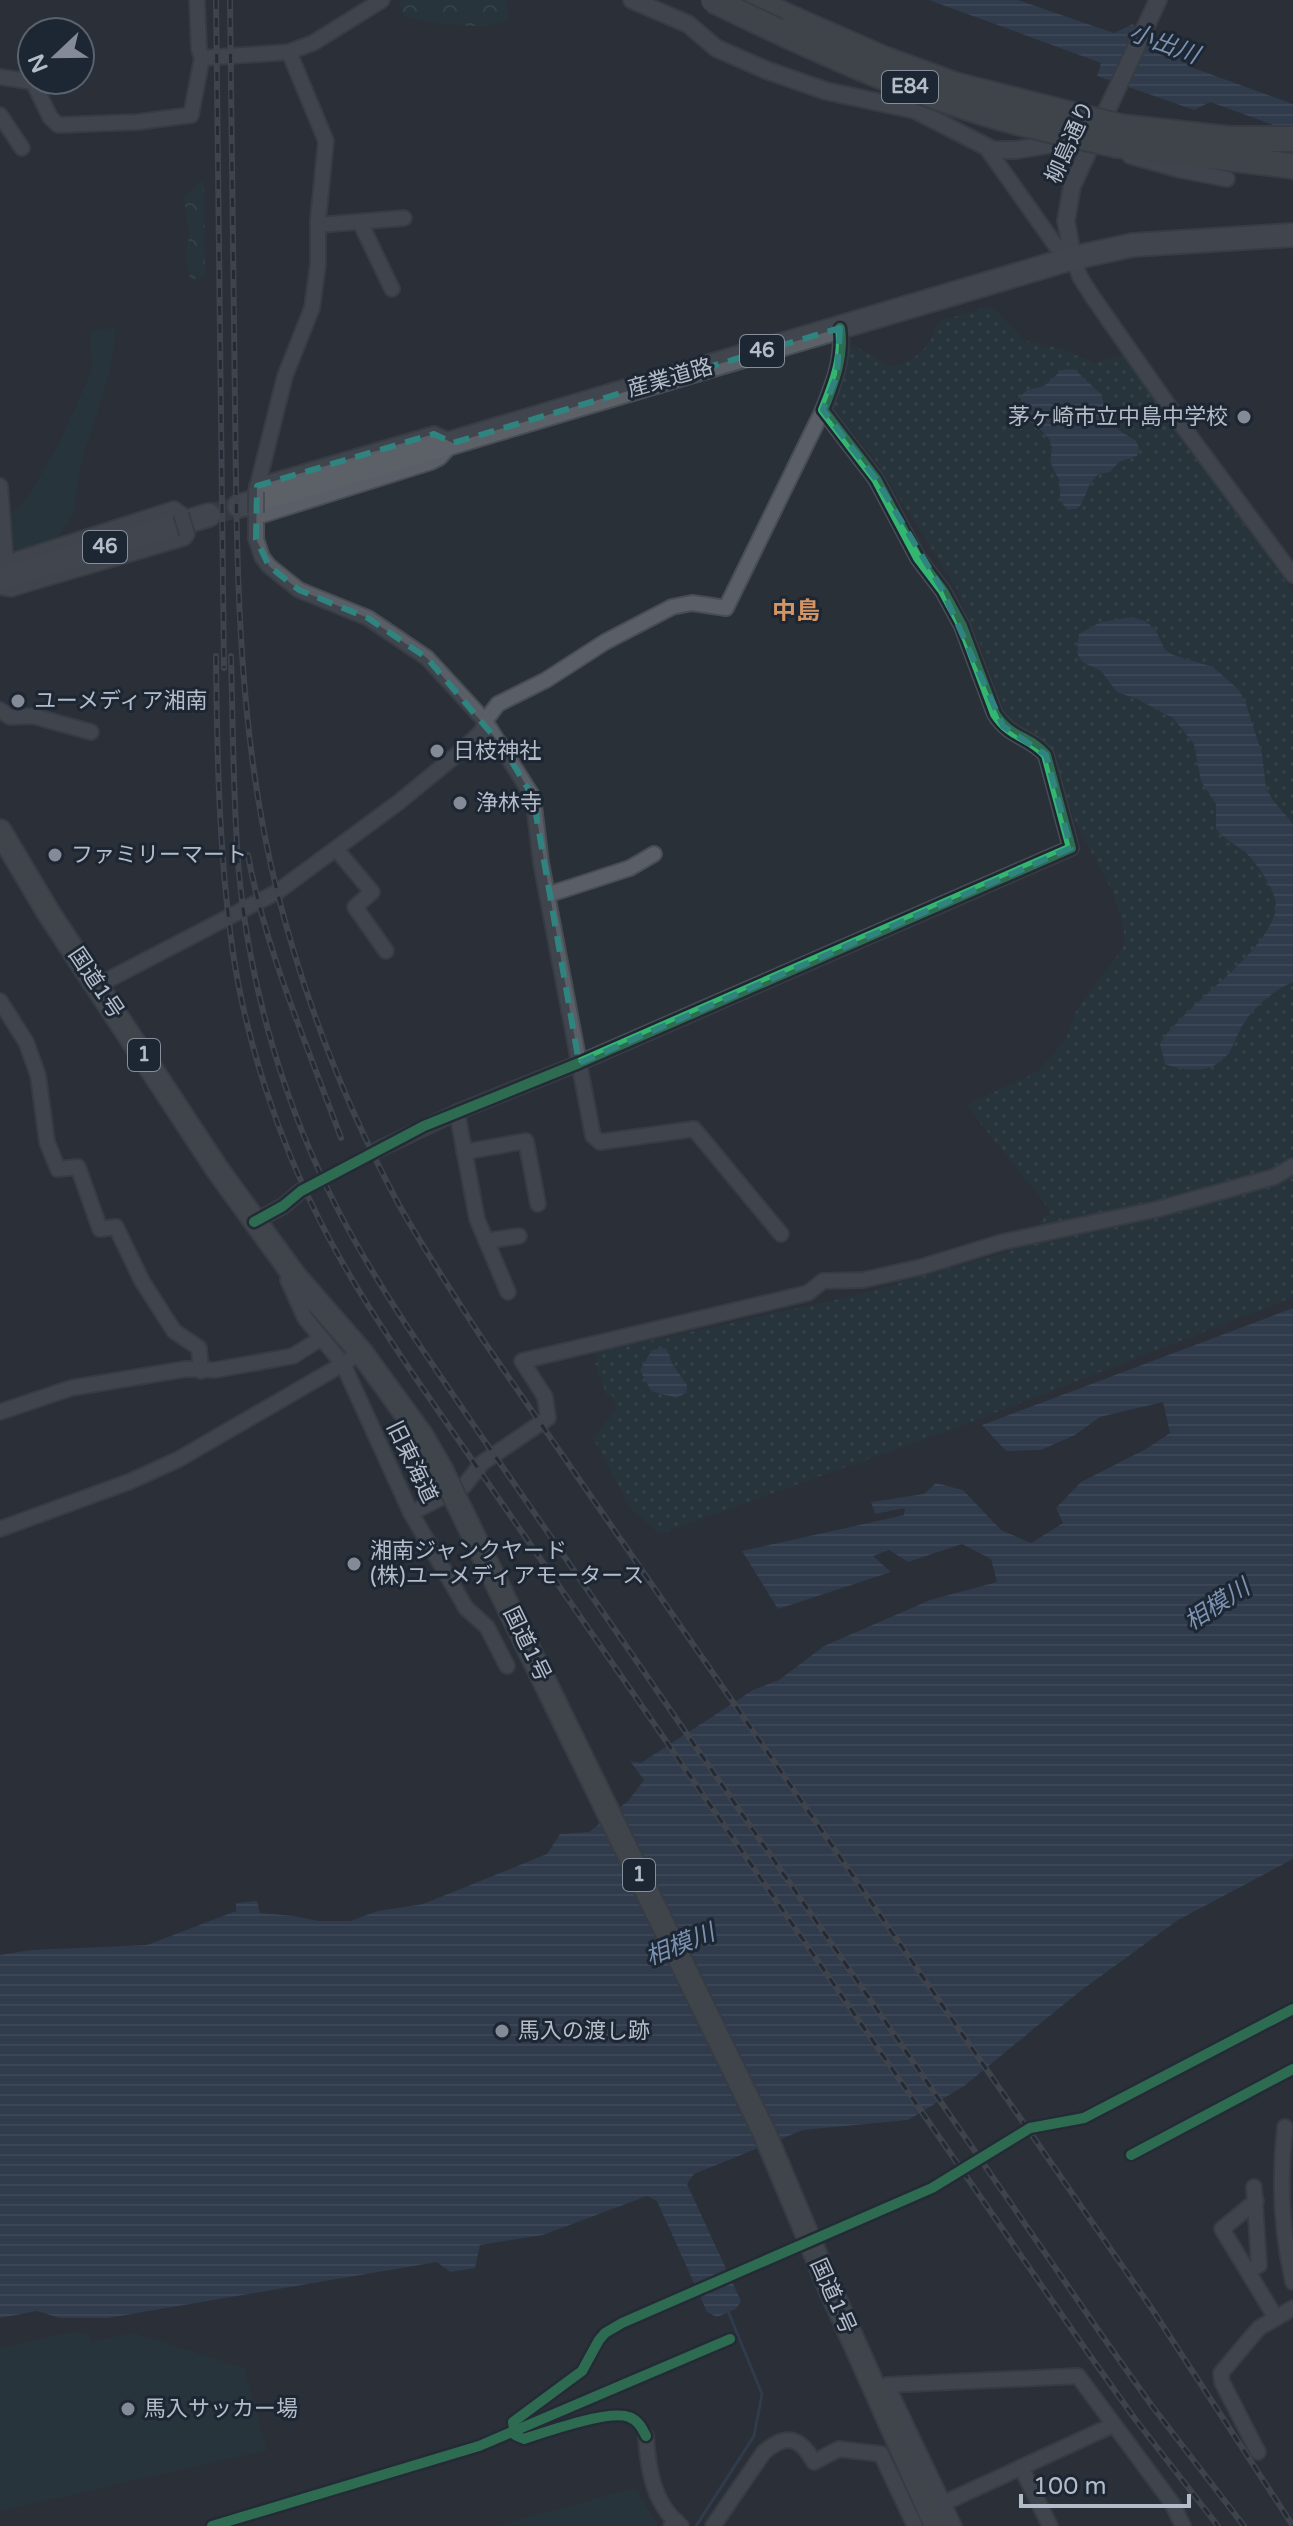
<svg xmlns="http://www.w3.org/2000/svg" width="1293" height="2526" font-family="'Varela Round','Noto Sans JP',sans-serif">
  <defs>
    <pattern id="grass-dots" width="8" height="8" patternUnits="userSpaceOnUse" patternTransform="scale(2)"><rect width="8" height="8" fill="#273a3e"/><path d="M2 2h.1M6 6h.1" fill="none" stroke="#445559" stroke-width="1.8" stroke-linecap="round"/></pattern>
    <pattern id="forest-crowns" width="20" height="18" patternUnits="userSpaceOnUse" patternTransform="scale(2)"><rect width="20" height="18" fill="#273a3e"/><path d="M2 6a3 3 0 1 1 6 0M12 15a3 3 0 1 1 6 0" fill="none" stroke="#445559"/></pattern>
    <pattern id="water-rules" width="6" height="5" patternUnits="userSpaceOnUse" patternTransform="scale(2)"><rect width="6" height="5" fill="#384963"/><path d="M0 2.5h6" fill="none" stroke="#526178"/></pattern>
  </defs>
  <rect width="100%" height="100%" fill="#2a3038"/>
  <path fill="url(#grass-dots)" d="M 991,306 L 1024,340 L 1061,349 L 1095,363 L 1122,355 L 1293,592 L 1293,1297 L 966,1424 L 659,1534 L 631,1508 L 593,1438 L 617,1409 L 612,1395 L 607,1396 L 595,1363 L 598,1362 L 595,1353 L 857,1295 L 1023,1247 L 1050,1210 L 966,1105 L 1037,1072 L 1065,1041 L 1077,1009 L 1123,948 L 1124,927 L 1111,888 L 1076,824 L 1050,752 L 1007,718 L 984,653 L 956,587 L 872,455 L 832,407 L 842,379 L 848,342 L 891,367 C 917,358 930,351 937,322 Z"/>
  <g fill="url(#forest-crowns)">
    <polygon points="398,0 505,0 509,19 484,27 427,22 404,16"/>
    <polygon points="204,180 205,277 190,280 185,254 189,238 184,197"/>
  </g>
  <g fill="#273a3e">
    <polygon points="116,327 110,370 79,470 74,512 55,543 16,556 11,512 24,503 58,446 92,370 90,332"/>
    <polygon points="77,2331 87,2334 92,2342 133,2333 244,2368 267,2450 0,2511 0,2348"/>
    <polygon points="635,2488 658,2526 497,2526"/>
  </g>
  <g fill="url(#water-rules)">
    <polygon points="929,0 1018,0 1114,33 1133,24 1137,32 1182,48 1191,67 1293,104 1293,132 1210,102 1194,110 1097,76 1101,63"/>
    <path d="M 1074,369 L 1101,394 L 1111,425 L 1136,441 L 1139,448 L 1137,456 L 1119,462 L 1110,472 L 1098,474 L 1090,484 L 1082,503 L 1077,509 L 1068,509 C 1056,500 1062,493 1059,480 C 1057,474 1052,469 1051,462 C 1050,456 1053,450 1051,443 C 1043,423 1018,426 1021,396 L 1027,390 L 1044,386 L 1062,370 Z"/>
    <path d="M 1132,617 L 1145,621 L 1155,629 L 1165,650 L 1173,655 L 1213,667 L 1239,690 L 1246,704 L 1262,754 L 1266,788 L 1272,799 L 1293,824 L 1293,982 C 1274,990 1258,1004 1245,1021 C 1238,1031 1235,1044 1228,1054 C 1212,1074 1186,1072 1165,1064 L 1160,1044 C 1179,1008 1286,942 1275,899 C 1271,884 1256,862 1245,852 C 1235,844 1225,840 1216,829 L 1216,804 L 1201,781 L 1194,744 L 1173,718 L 1137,699 L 1117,692 L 1101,671 L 1082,662 L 1077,653 L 1079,634 L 1101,622 Z"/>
    <polygon points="1293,1308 1293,1859 1178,1920 1079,1992 964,2086 908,2120 803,2130 694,2174 687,2184 741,2301 736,2309 717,2317 707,2312 657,2201 647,2196 543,2235 480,2245 475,2268 450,2272 437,2262 108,2318 60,2318 37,2311 0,2318 0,1955 31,1950 147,1945 236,1911 236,1903 257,1901 260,1913 294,1916 318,1921 350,1921 378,1911 423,1904 547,1854 560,1834 589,1832 628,1801 644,1780 630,1761 641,1763 753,1690 779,1680 824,1646 930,1600 997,1582 991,1559 962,1544 908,1562 889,1550 873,1556 891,1572 778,1609 742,1551 904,1515 905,1508 875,1514 871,1502 924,1494 936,1483 963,1490 1001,1530 1031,1543 1063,1523 1056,1508 1081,1482 1146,1449 1170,1433 1163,1402 1100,1417 1075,1435 1041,1450 1006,1451 982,1425"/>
    <polygon points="666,1348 673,1365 687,1385 686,1393 676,1398 651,1391 640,1370 652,1350"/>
  </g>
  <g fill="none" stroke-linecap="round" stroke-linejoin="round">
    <polyline stroke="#384963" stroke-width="3" points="696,2526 754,2436 762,2394 728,2311"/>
    <polyline stroke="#3f454e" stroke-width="14" stroke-dasharray="14 7" stroke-linecap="butt" points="301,1191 377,1150"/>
    <polyline stroke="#3f454e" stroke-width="22" stroke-dasharray="22 11" stroke-linecap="butt" points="209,515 239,506"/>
    <g stroke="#484c53" stroke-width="18">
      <g id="minor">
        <polyline points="197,0 199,49 202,58 289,52 313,43 382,0"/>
        <polyline points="0,77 33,82 50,117 58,125 138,122 191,115 202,58"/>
        <polyline points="0,115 22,148"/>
        <polyline points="986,147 1066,260"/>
        <polyline points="1130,156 1180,170 1227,179"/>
        <polyline points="360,222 392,289"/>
        <polyline points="318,225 404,218"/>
        <polyline points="1073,258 1080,277 1092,296 1187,432 1293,575"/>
        <polyline points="0,486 6,562"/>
        <polyline points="256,492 285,376 312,308 318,264 318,220 326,141 289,52"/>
        <polyline points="256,513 256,539 262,557 269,566 299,590 368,618 427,658 485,721 533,797 541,863 593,1136 600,1142 694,1129 781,1234"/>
        <polyline points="256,517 431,462 439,458 453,443 434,434 257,486"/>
        <polyline points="0,565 174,509 181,514"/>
        <polyline points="0,587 11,589 27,584 184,538 187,534"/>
        <polyline points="0,710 10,717 33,716 91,732"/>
        <polyline points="336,849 372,892 355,907 386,951"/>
        <polyline points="547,895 630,868 654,854"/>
        <polyline points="98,985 277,892 399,802 460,752 482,731 485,721 498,704 546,680 605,642 672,607 692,603 726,608 823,410"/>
        <polyline points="0,1001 26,1042 38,1075 47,1142 58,1169 78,1167 100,1229 116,1227 142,1281 174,1331 199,1348 201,1371"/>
        <polyline points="457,1112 477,1219 508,1292"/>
        <path d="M 377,1150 L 462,1110 L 579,1063 L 1071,848 L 1046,755 C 1029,735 1011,739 995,714 L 962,626 L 943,591 L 918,558 L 876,479 L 823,410 C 834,383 844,357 840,328"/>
        <polyline points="464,1152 526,1141 538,1204"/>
        <polyline points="254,1222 283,1206 301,1191"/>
        <polyline points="486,1241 519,1236"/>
        <polyline points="294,1275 288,1280 305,1318 343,1364 411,1513 466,1608 487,1627 507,1666"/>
        <polyline points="0,1412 71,1388 186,1369 215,1370 293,1356 320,1339"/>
        <polyline points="411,1513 464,1486 482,1463 548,1418 545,1397 522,1361 808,1293 823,1281 863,1280 921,1267 1002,1242 1158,1209 1274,1177 1293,1166"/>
        <polyline points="0,1529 131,1481 179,1459 343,1364 361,1352"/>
        <path d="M 1285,2127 C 1279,2179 1281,2230 1293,2282"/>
        <polyline points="1256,2201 1222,2229 1276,2318"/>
        <polyline points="1248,2271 1259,2265 1254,2187"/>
        <path d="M 646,2436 C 648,2469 653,2504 681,2526"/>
        <polyline points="1258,2452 1222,2382 1221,2373 1259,2328 1293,2308"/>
        <polyline points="1021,2467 1050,2526"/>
        <polyline points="944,2503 1113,2425"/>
        <path d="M 713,2526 L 764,2452 C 787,2433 800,2437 814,2462 L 839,2449 L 881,2454 L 915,2526"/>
        <polyline points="954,2526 887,2385 1078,2376 1172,2503 1183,2526"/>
      </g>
    </g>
    <g stroke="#484c53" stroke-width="20">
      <g id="tertiary">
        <polyline points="632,0 688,24 716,48 766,70 826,91 915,110 993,150 1016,150 1071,141"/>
        <polyline points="1073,258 1066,221 1072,186 1158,0"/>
        <polyline points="672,2526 676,2522"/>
      </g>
    </g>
    <g stroke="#484c55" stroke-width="26">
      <g id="primary">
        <polyline points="239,506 1073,258 1133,245 1293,235"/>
        <polyline points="0,579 209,515"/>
      </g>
    </g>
    <g stroke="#474c53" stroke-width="26">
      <g id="trunk">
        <polyline points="0,831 48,912 217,1169 294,1275 361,1352 422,1436 441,1469"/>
        <polyline points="828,2284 936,2526"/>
      </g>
    </g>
    <g stroke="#474c53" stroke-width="28">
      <g id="motorway">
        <polyline points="752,0 795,20"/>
        <polyline points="1121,127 1230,139 1293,139"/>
        <polyline points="1117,145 1293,166"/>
      </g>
    </g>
    <use href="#minor" stroke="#5a5e66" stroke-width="14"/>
    <use href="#tertiary" stroke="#5a5e66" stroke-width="16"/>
    <use href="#primary" stroke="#5c6168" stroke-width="22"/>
    <use href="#trunk" stroke="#5b5f64" stroke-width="22"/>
    <use href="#motorway" stroke="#5a5d60" stroke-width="24"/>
    <g stroke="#595d64" stroke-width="6">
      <g id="rail">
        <polyline points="216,0 224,668"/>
        <path d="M 230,0 C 231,135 234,270 235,405 C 237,568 237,732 277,891 C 304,998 346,1106 398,1203 C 424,1250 454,1295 483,1340 L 1152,2309 L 1293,2526"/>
        <path d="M 216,656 C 217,755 219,855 233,953 C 246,1041 279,1140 319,1219 C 347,1275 382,1328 417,1380 L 1086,2350 L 1135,2419 L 1218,2526"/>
        <path d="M 231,656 C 233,729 233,801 239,874 C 250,989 285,1107 338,1210 C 380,1291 433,1365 484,1440 L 1103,2337 L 1152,2406 L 1244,2526"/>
        <path d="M 248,855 C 265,949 308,1047 341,1138"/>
      </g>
    </g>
    <use href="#rail" stroke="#1d2633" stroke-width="3" stroke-dasharray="9" stroke-linecap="butt"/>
    <g stroke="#484c53" stroke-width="18" stroke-linecap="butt">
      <g id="minor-bridge">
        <polyline points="256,513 256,492"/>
        <polyline points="181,514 187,534"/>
      </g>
    </g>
    <g stroke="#474c53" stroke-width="26" stroke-linecap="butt">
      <polyline id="trunk-bridge" points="441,1469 764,2132 828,2284"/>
    </g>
    <g stroke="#474c53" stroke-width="28" stroke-linecap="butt">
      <g id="motorway-bridge">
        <path d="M 713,0 C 805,45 899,88 998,117 C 1037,128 1077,136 1117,145"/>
        <polyline points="795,20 884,59 955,85 1121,127"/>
      </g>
    </g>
    <use href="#minor-bridge" stroke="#5a5e66" stroke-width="14"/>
    <use href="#trunk-bridge" stroke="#5b5f64" stroke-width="22"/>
    <use href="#motorway-bridge" stroke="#5a5d60" stroke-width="24"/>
    <g stroke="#1d2633" stroke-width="15">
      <g id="cycleway">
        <path d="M 254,1222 L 283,1206 L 301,1191 L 424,1126 L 579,1063 L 1071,848 L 1046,755 C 1029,735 1011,739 995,714 L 962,626 L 943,591 L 918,558 L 876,479 L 823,410 C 834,383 844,357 840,328"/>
        <polyline points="1131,2155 1293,2069"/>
        <path d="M 646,2436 C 642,2428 638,2420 629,2417 C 610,2409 545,2432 524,2439 L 515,2435 L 513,2422 L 582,2371 L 599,2340 L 605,2333 L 622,2323 L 932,2188 L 1030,2128 L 1084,2118 L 1293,2009"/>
        <polyline points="212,2526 479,2446 730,2339"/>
      </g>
    </g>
    <use href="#cycleway" stroke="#33b770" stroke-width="10"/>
  </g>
  <path d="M0 0H1293V2526H0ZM 840,328 L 837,375 L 823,410 L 876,479 L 943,591 L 1003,726 L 1046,755 L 1071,848 L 579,1063 L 533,797 L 503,747 L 427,658 L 368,618 L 299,590 L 269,566 L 256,539 L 257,486 L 434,434 L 453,443 Z" fill="#2a3038" fill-opacity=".55" fill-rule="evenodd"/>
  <path fill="none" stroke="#308480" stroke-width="6" stroke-dasharray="16 10" stroke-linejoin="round" d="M 840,328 L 837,375 L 823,410 L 876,479 L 943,591 L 1003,726 L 1046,755 L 1071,848 L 579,1063 L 533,797 L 503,747 L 427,658 L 368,618 L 299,590 L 269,566 L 256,539 L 257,486 L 434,434 L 453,443 Z"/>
  <g fill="#848b96" stroke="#1d2633" stroke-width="3">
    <circle cx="1244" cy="417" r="8"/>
    <circle cx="18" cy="701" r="8"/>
    <circle cx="437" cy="751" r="8"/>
    <circle cx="460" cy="803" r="8"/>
    <circle cx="55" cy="855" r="8"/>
    <circle cx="354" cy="1564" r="8"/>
    <circle cx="502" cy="2031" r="8"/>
    <circle cx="128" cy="2409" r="8"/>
  </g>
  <g text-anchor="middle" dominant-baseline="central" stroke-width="6" stroke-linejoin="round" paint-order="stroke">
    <g fill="#1d2633" stroke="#878f9c" stroke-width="2">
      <rect x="882" y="71" width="56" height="32" rx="6"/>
      <rect x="740" y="335" width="44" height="32" rx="6"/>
      <rect x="83" y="531" width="44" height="32" rx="6"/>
      <rect x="128" y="1039" width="32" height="32" rx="6"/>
      <rect x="623" y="1859" width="32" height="32" rx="6"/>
    </g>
    <g font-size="20" font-weight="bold" fill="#b4bcc9">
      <text x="910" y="87">E84</text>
      <text x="762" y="351">46</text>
      <text x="105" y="547">46</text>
      <text x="144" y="1055">1</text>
      <text x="639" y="1875">1</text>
    </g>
    <g font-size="22" fill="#b4bcc9" stroke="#1d2633">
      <text transform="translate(1070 142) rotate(-66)">柳島通り</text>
      <text transform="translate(670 378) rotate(-16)">産業道路</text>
      <text transform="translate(96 983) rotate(56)">国道1号</text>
      <text transform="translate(412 1462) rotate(64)">旧東海道</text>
      <text transform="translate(527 1644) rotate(64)">国道1号</text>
      <text transform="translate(833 2296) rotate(66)">国道1号</text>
    </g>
    <g font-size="22" fill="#b4bcc9" stroke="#1d2633" text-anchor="start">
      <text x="1228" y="417" text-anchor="end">茅ヶ崎市立中島中学校</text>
      <text x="34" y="701">ユーメディア湘南</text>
      <text x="453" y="751">日枝神社</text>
      <text x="476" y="803">浄林寺</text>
      <text x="71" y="855">ファミリーマート</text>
      <text x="370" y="1551">湘南ジャンクヤード<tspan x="370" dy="25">(株)ユーメディアモータース</tspan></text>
      <text x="518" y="2031">馬入の渡し跡</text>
      <text x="144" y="2409">馬入サッカー場</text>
    </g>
    <g font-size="24" font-style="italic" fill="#7c92b1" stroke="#1d2633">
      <text transform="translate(1164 44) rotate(20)">小出川</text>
      <text transform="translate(1217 1605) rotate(-33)">相模川</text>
      <text transform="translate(680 1945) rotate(-22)">相模川</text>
    </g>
    <g font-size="24" font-weight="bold" fill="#d59563" stroke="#1d2633">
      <text x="796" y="611">中島</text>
    </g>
  </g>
  <g transform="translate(56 56) rotate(248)"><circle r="38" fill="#1d2633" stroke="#59626f" stroke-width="2"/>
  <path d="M0-6L14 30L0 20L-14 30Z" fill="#848b96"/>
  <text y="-12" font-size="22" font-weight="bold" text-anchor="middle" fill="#b4bcc9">N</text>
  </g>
  <path d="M1021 2494v12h168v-12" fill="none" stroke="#b4bcc9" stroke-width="4"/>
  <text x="1033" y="2494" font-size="24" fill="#b4bcc9" stroke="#1d2633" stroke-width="6" paint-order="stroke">100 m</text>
</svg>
